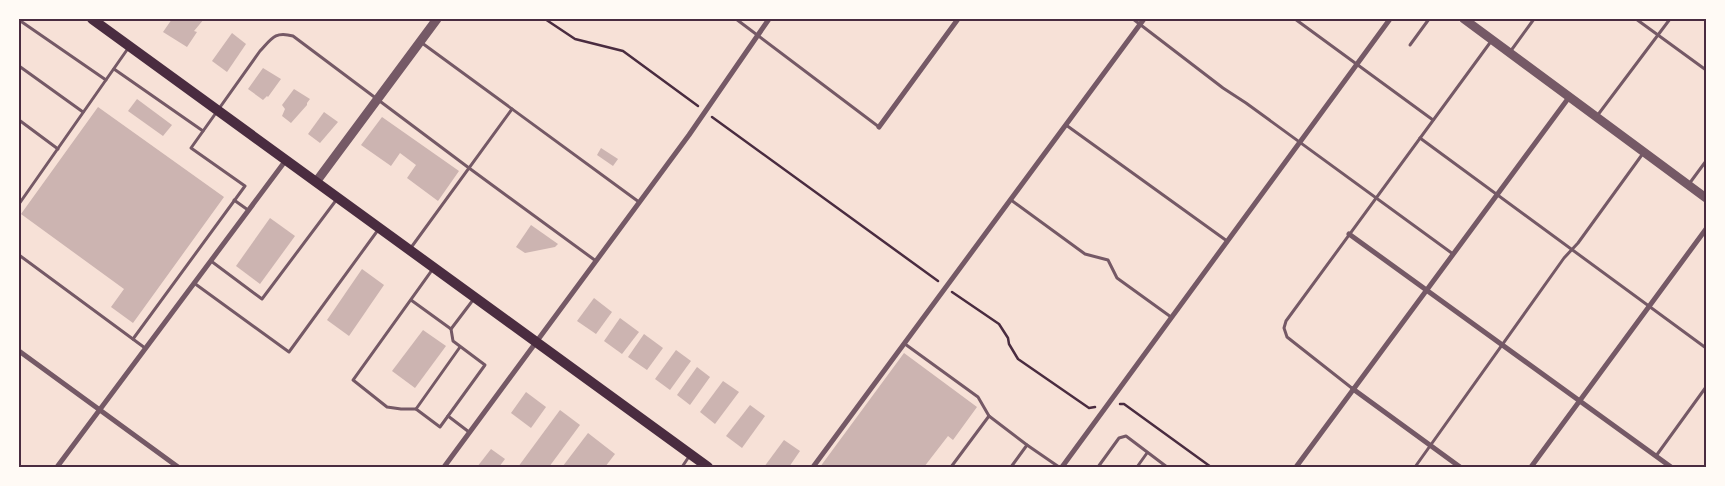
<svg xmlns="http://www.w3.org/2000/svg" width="1725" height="486" font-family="'Public Sans',sans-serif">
  <rect width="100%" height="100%" fill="#f7e1d7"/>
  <g fill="#ccb4b1">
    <polygon points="172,19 204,19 194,31 197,32 187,47 163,32"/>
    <polygon points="232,33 246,44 227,72 212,61"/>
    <polygon points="263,68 281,79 268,97 267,96 263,100 248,89"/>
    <polygon points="294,89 310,99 307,103 307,105 291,123 282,116 285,109 282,105"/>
    <polygon points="137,99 172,125 163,136 128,111"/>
    <polygon points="98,107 224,197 133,323 111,307 124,289 21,214"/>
    <polygon points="324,112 338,122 320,143 308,134"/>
    <polygon points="382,117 459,171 438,201 407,178 416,165 400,153 391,166 361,145"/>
    <polygon points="601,148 618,159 613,166 597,155"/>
    <polygon points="270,218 295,236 260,284 236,266"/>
    <polygon points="531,225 558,244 555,247 525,253 516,247"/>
    <polygon points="362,269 384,285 349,336 327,320"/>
    <polygon points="594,298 612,312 596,334 577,321"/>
    <polygon points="620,318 639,332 622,354 604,341"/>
    <polygon points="423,330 446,346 415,388 392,371"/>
    <polygon points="644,334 663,348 647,370 628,357"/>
    <polygon points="676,350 691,361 670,390 655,379"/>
    <polygon points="904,353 977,407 953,440 948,436 924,467 820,467"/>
    <polygon points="697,367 710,377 690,405 677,395"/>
    <polygon points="723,381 739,392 715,424 700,412"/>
    <polygon points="526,392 546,407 531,428 511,413"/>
    <polygon points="750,405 765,416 742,448 726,436"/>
    <polygon points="560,410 580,425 549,467 518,467"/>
    <polygon points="588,433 615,454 605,467 564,467 563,466"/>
    <polygon points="784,440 800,451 789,467 764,467"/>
    <polygon points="491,449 505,459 499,467 477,467"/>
  </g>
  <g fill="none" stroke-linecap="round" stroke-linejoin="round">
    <g stroke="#4a2c40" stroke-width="2.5">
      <polyline points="545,19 575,39 623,51 698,106"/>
      <polyline points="712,117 938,281"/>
      <polyline points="952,292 999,324 1008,338 1009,344 1018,359 1089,408 1095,407"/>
      <polyline points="1120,404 1124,404 1211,467"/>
    </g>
    <g stroke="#755966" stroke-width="3">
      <polyline points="736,19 879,127"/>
      <polyline points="1133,19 1223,88 1246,103 1453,254"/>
      <polyline points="1295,19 1433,120"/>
      <polyline points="1636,19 1706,70"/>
      <polyline points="19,20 106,80"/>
      <polyline points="422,43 639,202"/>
      <polyline points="1410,45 1429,19"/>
      <polyline points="1510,52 1534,19"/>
      <polyline points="19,66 83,112"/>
      <polyline points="114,69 203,131"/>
      <polyline points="1597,116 1670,19"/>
      <polyline points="19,120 58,149"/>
      <polyline points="1066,125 1227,241"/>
      <polyline points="1420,138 1706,348"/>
      <polyline points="1689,184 1706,161"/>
      <polyline points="234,200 248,210"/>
      <polyline points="1011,200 1085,254 1108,260 1117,278 1171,317"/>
      <polyline points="19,204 129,47"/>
      <polyline points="410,249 512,109"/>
      <polyline points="19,255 145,348"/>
      <polyline points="211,261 262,299 337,199"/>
      <polyline points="432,270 353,380 387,407 401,409 416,409 440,427 448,416"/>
      <polyline points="194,283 289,352 378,230"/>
      <polyline points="411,300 451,329"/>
      <path d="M 133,339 L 245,186 L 191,148 L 260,51 C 272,38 275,31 293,36 L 469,168 L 596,261"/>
      <polyline points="905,344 978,397 989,416"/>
      <polyline points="1353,389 1287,337 1284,328 1286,321 1492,40"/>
      <polyline points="416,409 460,347"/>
      <polyline points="469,432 448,416 485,365 453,341 451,329 473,300"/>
      <polyline points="1027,445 1059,467"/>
      <polyline points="1656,456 1706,387"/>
      <polyline points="682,467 690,455"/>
      <polyline points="951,467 989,416 1027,445 1011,467"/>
      <polyline points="1098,467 1119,438 1126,436 1167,467"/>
      <polyline points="1137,467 1147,453"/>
      <polyline points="1415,467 1564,258 1578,243 1644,152"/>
    </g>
    <g stroke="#755966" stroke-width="5">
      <polyline points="879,127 958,19"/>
      <polyline points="1349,234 1671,467"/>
      <polyline points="19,351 178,467"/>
      <polyline points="1353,389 1460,467"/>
      <polyline points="57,467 286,160"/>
      <polyline points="444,467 689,135 769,19"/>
      <polyline points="813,467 1144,19"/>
      <polyline points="1062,467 1390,19"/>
      <polyline points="1296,467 1570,96"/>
      <polyline points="1531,467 1706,229"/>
    </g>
    <g stroke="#755966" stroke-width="9">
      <polyline points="1464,19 1706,198"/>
      <polyline points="316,182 437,19"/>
    </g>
    <polyline stroke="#4a2c40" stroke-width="10" points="92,19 708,467"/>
  </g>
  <rect width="1725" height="486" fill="none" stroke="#fffaf5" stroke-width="40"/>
  <rect x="20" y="20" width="1685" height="446" fill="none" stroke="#4a2c40" stroke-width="2"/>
</svg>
